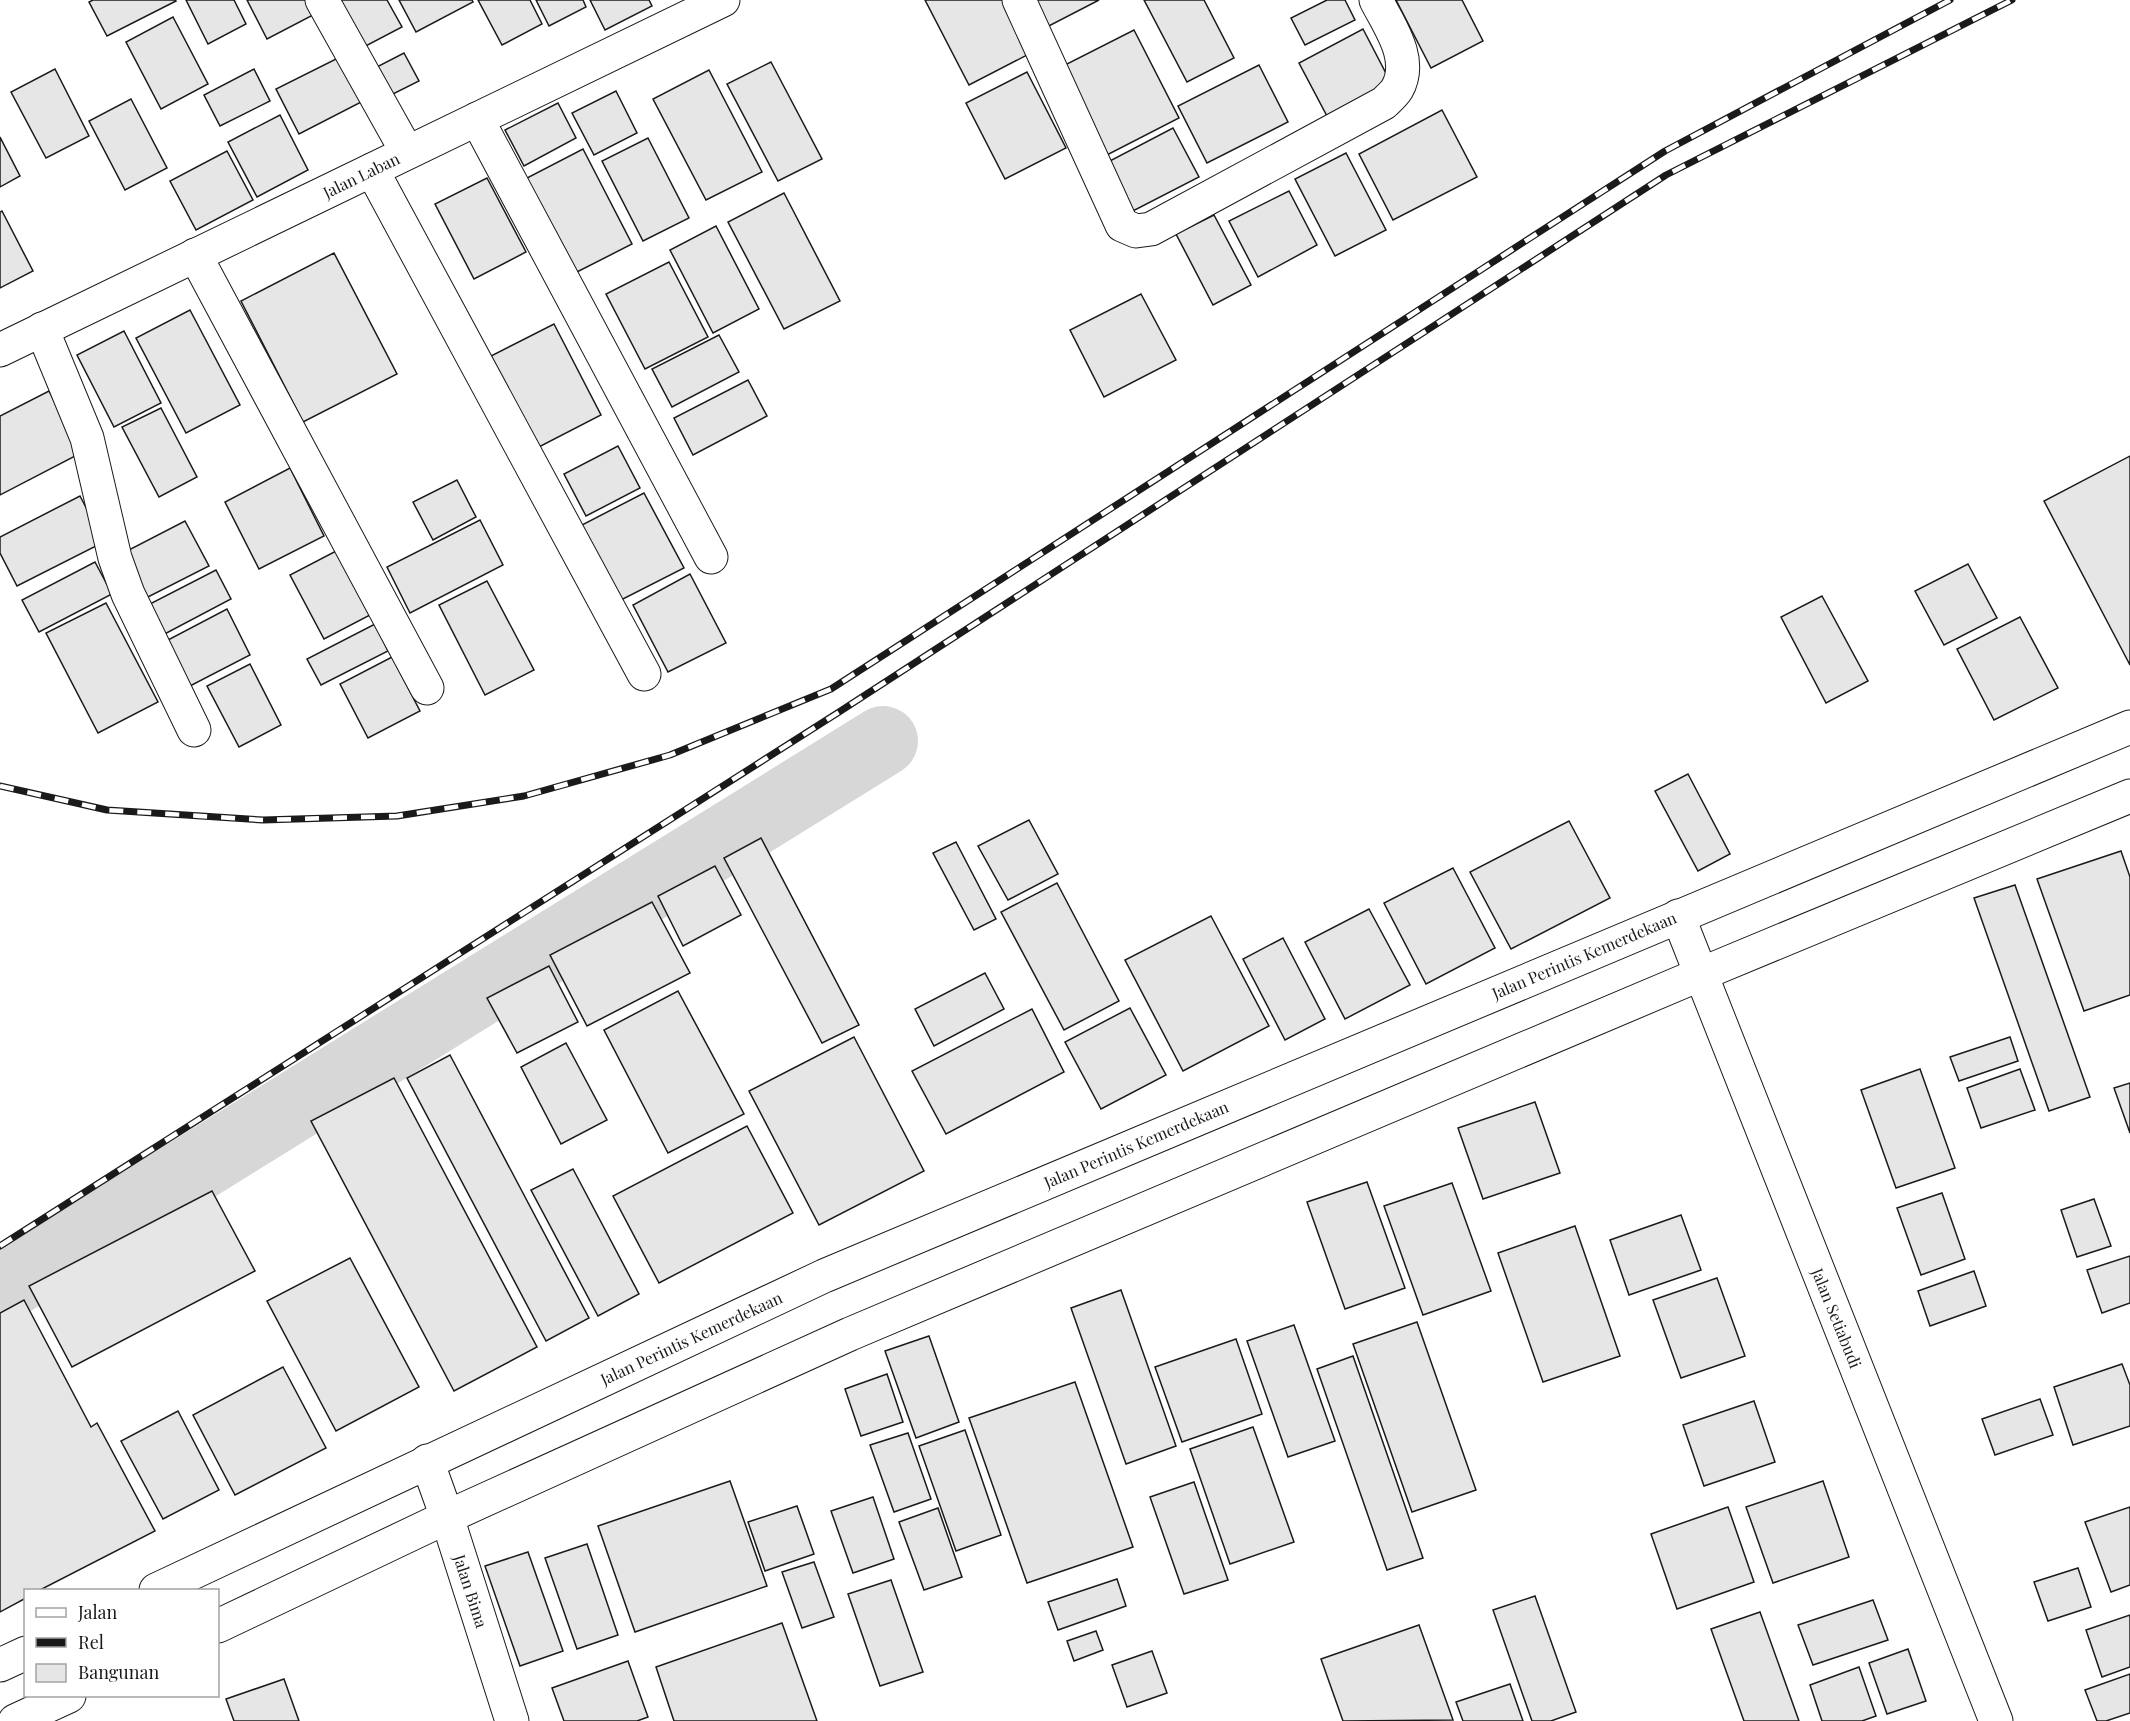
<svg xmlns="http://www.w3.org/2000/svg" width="2130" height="1721" font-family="'Playfair Display',serif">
  <rect width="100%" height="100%" fill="#fff"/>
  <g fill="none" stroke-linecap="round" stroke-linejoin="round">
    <polyline stroke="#d7d7d7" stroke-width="70" points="0,1289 883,741"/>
  </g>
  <g fill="#e6e6e6" stroke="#1a1a1a" stroke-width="1.5">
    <polygon points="93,0 175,0 176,1 107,36 89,2"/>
    <polygon points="186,0 234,0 246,24 208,44"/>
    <polygon points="247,0 308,0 315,14 267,39"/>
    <polygon points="335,0 387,0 402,27 360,49"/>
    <polygon points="399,0 472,0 473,2 416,32"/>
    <polygon points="478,0 530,0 542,24 502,45"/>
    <polygon points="536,0 583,0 586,7 549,26"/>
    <polygon points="590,0 649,0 652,6 605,30"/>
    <polygon points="925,0 1004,0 1031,53 969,85"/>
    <polygon points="1028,0 1099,0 1043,29"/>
    <polygon points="1144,0 1204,0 1234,58 1187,82"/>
    <polygon points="1327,0 1345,0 1355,20 1305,45 1291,18"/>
    <polygon points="1396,0 1462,0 1483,41 1431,68"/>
    <polygon points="173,17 208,84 161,109 126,42"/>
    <polygon points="1363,29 1391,83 1327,116 1299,63"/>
    <polygon points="1134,30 1179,118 1103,157 1057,69"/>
    <polygon points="348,53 371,97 299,134 276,89"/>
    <polygon points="404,53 419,81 383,99 369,71"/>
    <polygon points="771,62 822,159 778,181 727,84"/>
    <polygon points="1259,65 1288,122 1207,163 1178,106"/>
    <polygon points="55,69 89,136 46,158 11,92"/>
    <polygon points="254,69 270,101 220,126 204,95"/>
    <polygon points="709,70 762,172 706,200 653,99"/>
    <polygon points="1027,72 1066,148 1005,179 966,103"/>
    <polygon points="616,91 637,133 594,155 572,113"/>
    <polygon points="131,99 167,168 125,190 89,121"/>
    <polygon points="558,103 576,138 524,166 505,130"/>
    <polygon points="1442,110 1477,177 1393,220 1359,154"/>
    <polygon points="280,115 308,170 257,197 228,142"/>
    <polygon points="1173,128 1199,177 1129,213 1104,164"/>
    <polygon points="0,137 20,176 0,187"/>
    <polygon points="648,138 689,218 643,241 602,161"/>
    <polygon points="583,149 632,244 575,273 525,179"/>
    <polygon points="227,151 253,200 196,230 170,181"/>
    <polygon points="1346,153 1386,230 1335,256 1295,179"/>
    <polygon points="487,178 526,252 474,279 435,204"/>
    <polygon points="1289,191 1317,245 1258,277 1229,221"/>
    <polygon points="784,193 840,301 784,329 728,222"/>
    <polygon points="2,211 33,271 0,288 0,212"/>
    <polygon points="1214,215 1251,285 1213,305 1176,234"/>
    <polygon points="716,226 759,309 713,333 670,250"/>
    <polygon points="334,253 397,374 303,422 241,301"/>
    <polygon points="669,262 708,337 645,369 606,294"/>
    <polygon points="1141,294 1176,360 1104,397 1070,330"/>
    <polygon points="190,310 240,405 186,433 136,338"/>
    <polygon points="554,324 601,415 535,449 487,358"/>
    <polygon points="124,331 161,403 114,427 77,355"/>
    <polygon points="719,335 739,372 672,407 652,369"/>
    <polygon points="748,380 767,416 693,455 674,418"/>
    <polygon points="49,391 81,453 0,495 0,416"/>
    <polygon points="161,408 197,477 159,497 122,427"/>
    <polygon points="618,446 640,488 586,516 564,474"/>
    <polygon points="2130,456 2130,665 2044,501"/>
    <polygon points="290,468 324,536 259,569 225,502"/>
    <polygon points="457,480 476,517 433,540 413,502"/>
    <polygon points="644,493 684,568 619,601 580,526"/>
    <polygon points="80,496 104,542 17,586 0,553 0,537"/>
    <polygon points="480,520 503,565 410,613 387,567"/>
    <polygon points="185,521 209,566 144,599 121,554"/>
    <polygon points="338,550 372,614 324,639 290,575"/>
    <polygon points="95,562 112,594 39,632 22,600"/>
    <polygon points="1968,564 1997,618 1944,645 1915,591"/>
    <polygon points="216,570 231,599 159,637 144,607"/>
    <polygon points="690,574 726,643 668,672 633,605"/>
    <polygon points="487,581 534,670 485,695 439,605"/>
    <polygon points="1822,596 1868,681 1826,703 1781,617"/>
    <polygon points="106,603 158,702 98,733 46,633"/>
    <polygon points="227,609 250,655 190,686 166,641"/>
    <polygon points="2020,617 2058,688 1994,720 1957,649"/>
    <polygon points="375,624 388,651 321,685 307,659"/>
    <polygon points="392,657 420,711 368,738 340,684"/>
    <polygon points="250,664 281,725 239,747 207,686"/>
    <polygon points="1688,774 1730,854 1698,871 1655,791"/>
    <polygon points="1029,820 1058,874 1008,900 978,846"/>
    <polygon points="1569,821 1610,898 1511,949 1470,872"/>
    <polygon points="761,838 859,1025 822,1043 724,858"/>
    <polygon points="956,842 996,919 974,930 933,853"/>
    <polygon points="2121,851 2130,877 2130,995 2084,1011 2037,879"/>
    <polygon points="715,866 741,915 683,946 658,896"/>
    <polygon points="1453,868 1495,948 1426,984 1384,903"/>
    <polygon points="1057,883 1119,1001 1064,1030 1001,912"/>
    <polygon points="2015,885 2090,1097 2049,1111 1974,898"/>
    <polygon points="652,902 690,973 587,1026 550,955"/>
    <polygon points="1369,909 1410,985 1345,1019 1305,942"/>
    <polygon points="1211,916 1269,1026 1183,1071 1125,960"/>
    <polygon points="1283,938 1325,1019 1285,1040 1243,959"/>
    <polygon points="549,966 578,1022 517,1053 487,998"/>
    <polygon points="985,973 1004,1009 934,1046 915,1009"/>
    <polygon points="678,991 744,1114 668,1153 604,1030"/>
    <polygon points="1130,1008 1166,1075 1101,1109 1065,1042"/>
    <polygon points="1032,1009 1064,1072 946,1134 912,1071"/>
    <polygon points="854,1037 924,1171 819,1225 749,1091"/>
    <polygon points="2010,1037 2018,1061 1959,1081 1950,1057"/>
    <polygon points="566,1043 607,1120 561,1144 521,1067"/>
    <polygon points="450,1055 589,1318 546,1341 407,1078"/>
    <polygon points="1920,1069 1955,1168 1896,1188 1861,1090"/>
    <polygon points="2020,1069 2035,1110 1981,1128 1967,1088"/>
    <polygon points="394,1078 537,1347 454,1391 311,1121"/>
    <polygon points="2130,1083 2130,1133 2114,1088"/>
    <polygon points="1535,1102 1560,1173 1483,1199 1458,1128"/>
    <polygon points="747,1126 793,1213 659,1283 613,1196"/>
    <polygon points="573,1169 639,1294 598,1316 531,1190"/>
    <polygon points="1367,1182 1405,1288 1345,1309 1307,1202"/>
    <polygon points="1452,1183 1491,1291 1423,1315 1384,1206"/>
    <polygon points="212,1191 255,1271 72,1367 29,1286"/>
    <polygon points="1942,1193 1965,1259 1921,1275 1897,1208"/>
    <polygon points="2094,1199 2111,1246 2077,1257 2061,1210"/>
    <polygon points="1681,1215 1701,1270 1629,1295 1610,1240"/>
    <polygon points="1575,1226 1620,1356 1543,1382 1498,1253"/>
    <polygon points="2130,1256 2130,1303 2102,1313 2087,1270"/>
    <polygon points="350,1258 419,1387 336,1431 267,1301"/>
    <polygon points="1974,1271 1986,1306 1930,1326 1918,1291"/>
    <polygon points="1717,1278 1745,1356 1681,1378 1653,1300"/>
    <polygon points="1121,1290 1176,1446 1126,1464 1071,1308"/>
    <polygon points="24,1300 91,1427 97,1423 155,1531 40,1590 26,1590 26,1598 0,1612 0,1313"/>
    <polygon points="1417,1322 1476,1490 1412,1512 1353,1344"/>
    <polygon points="1294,1325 1335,1441 1288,1457 1247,1341"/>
    <polygon points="929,1336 959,1422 916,1438 885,1351"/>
    <polygon points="1236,1339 1262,1414 1182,1442 1155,1367"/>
    <polygon points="1353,1356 1423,1558 1387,1570 1317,1369"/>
    <polygon points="2122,1364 2130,1385 2130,1426 2073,1445 2054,1387"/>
    <polygon points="283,1367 326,1448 235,1495 193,1415"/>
    <polygon points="887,1374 903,1422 861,1436 845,1389"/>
    <polygon points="1075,1382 1133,1547 1027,1583 969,1418"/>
    <polygon points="2040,1399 2053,1435 1995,1455 1982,1419"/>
    <polygon points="1754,1401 1775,1462 1704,1486 1683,1425"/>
    <polygon points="178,1411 219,1490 163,1519 121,1441"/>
    <polygon points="1253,1427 1294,1542 1230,1564 1190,1449"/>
    <polygon points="965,1430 1001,1535 956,1551 919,1446"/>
    <polygon points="908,1433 931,1499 894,1512 870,1445"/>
    <polygon points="730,1481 767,1586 635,1632 598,1526"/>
    <polygon points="1823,1481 1849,1557 1773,1583 1746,1507"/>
    <polygon points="1194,1482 1228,1580 1184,1594 1150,1497"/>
    <polygon points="873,1497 894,1559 853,1573 831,1511"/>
    <polygon points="797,1506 814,1554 765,1571 748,1522"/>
    <polygon points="1728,1507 1754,1582 1677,1609 1651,1534"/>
    <polygon points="2130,1507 2130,1585 2111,1592 2085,1522"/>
    <polygon points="938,1508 962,1577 924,1590 899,1522"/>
    <polygon points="587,1544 618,1635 577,1649 545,1558"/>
    <polygon points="528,1552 563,1651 520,1666 485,1566"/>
    <polygon points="814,1562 834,1617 802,1628 782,1572"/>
    <polygon points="2078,1568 2091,1607 2048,1621 2034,1582"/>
    <polygon points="1117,1579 1126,1606 1058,1630 1048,1602"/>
    <polygon points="891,1580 923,1672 880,1686 848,1594"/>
    <polygon points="1535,1596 1576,1712 1551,1721 1532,1721 1493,1610"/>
    <polygon points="1873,1600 1888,1640 1813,1665 1798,1625"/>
    <polygon points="1760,1612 1799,1721 1744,1721 1711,1629"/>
    <polygon points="2130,1615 2130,1667 2102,1677 2086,1630"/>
    <polygon points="782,1623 817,1721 674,1721 656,1667"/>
    <polygon points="1419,1625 1453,1720 1343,1721 1321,1659"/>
    <polygon points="1096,1631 1103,1650 1074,1661 1067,1641"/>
    <polygon points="1908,1649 1926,1701 1887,1714 1869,1663"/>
    <polygon points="1152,1651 1167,1693 1127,1707 1112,1665"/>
    <polygon points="628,1661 648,1717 637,1721 564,1721 552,1688"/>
    <polygon points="1859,1667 1876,1716 1862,1721 1822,1721 1810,1685"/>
    <polygon points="2130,1674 2130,1713 2106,1721 2097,1721 2085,1690"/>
    <polygon points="284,1679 299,1721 234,1721 226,1699"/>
    <polygon points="1510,1684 1523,1721 1463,1721 1456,1702"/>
  </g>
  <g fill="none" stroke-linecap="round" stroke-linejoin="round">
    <g stroke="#1a1a1a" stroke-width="35">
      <g id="minor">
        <polyline points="322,0 407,152"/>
        <path d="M 1019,0 L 1122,225 L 1136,231 L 1151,229 L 1384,103 C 1388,99 1394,94 1397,89 C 1414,59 1389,26 1376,0"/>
        <polyline points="477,119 711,557"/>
        <polyline points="372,170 644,674"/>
        <polyline points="195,255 427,688"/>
        <polyline points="42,329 87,438 115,558 128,594 194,730"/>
        <polyline points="1678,916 1996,1721"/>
        <polyline points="427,1461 447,1517 512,1721"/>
      </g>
    </g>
    <g stroke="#1a1a1a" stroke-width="35">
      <polyline id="tertiary" points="0,350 723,0"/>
    </g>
    <g stroke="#1a1a1a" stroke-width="35">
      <g id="secondary">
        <polyline points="156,1590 824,1276 2130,727"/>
        <polyline points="218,1626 447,1517 850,1334 1701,974 2130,796"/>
        <polyline points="0,1665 26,1653"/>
        <polyline points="15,1721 69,1696"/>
      </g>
    </g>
    <use href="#minor" stroke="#fff" stroke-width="33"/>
    <use href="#tertiary" stroke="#fff" stroke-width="33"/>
    <use href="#secondary" stroke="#fff" stroke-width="33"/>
    <g stroke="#1a1a1a" stroke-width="7">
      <g id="rail">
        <polyline points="0,786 107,810 263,820 397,816 524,796 670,755 831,689 1665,151 1950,0"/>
        <polyline points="0,1246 839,712 1666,175 2012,0"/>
      </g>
    </g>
    <use href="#rail" stroke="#fff" stroke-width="4.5" stroke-dasharray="14" stroke-linecap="butt"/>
  </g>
  <g text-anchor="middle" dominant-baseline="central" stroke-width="4.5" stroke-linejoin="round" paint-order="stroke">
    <g font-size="16" fill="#1a1a1a" stroke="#fff">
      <text transform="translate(361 175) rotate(-26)">Jalan Laban</text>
      <text transform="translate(1584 955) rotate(-23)">Jalan Perintis Kemerdekaan</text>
      <text transform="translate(1136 1144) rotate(-23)">Jalan Perintis Kemerdekaan</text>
      <text transform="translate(1837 1318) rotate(68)">Jalan Setiabudi</text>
      <text transform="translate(691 1338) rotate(-25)">Jalan Perintis Kemerdekaan</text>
      <text transform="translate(471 1591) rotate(72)">Jalan Bima</text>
    </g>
  </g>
  <rect x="24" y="1589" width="195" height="108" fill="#ffffff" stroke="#a3a3a3" stroke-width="1.5"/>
  <rect x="36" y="1608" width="30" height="9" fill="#ffffff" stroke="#a3a3a3" stroke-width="1.5"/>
  <text x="78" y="1619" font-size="18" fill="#1a1a1a">Jalan</text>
  <rect x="36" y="1638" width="30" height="9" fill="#1a1a1a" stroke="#a3a3a3" stroke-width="1.5"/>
  <text x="78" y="1649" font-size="18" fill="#1a1a1a">Rel</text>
  <rect x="36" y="1664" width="30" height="18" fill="#e6e6e6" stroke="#a3a3a3" stroke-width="1.5"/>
  <text x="78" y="1679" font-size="18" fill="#1a1a1a">Bangunan</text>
</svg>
